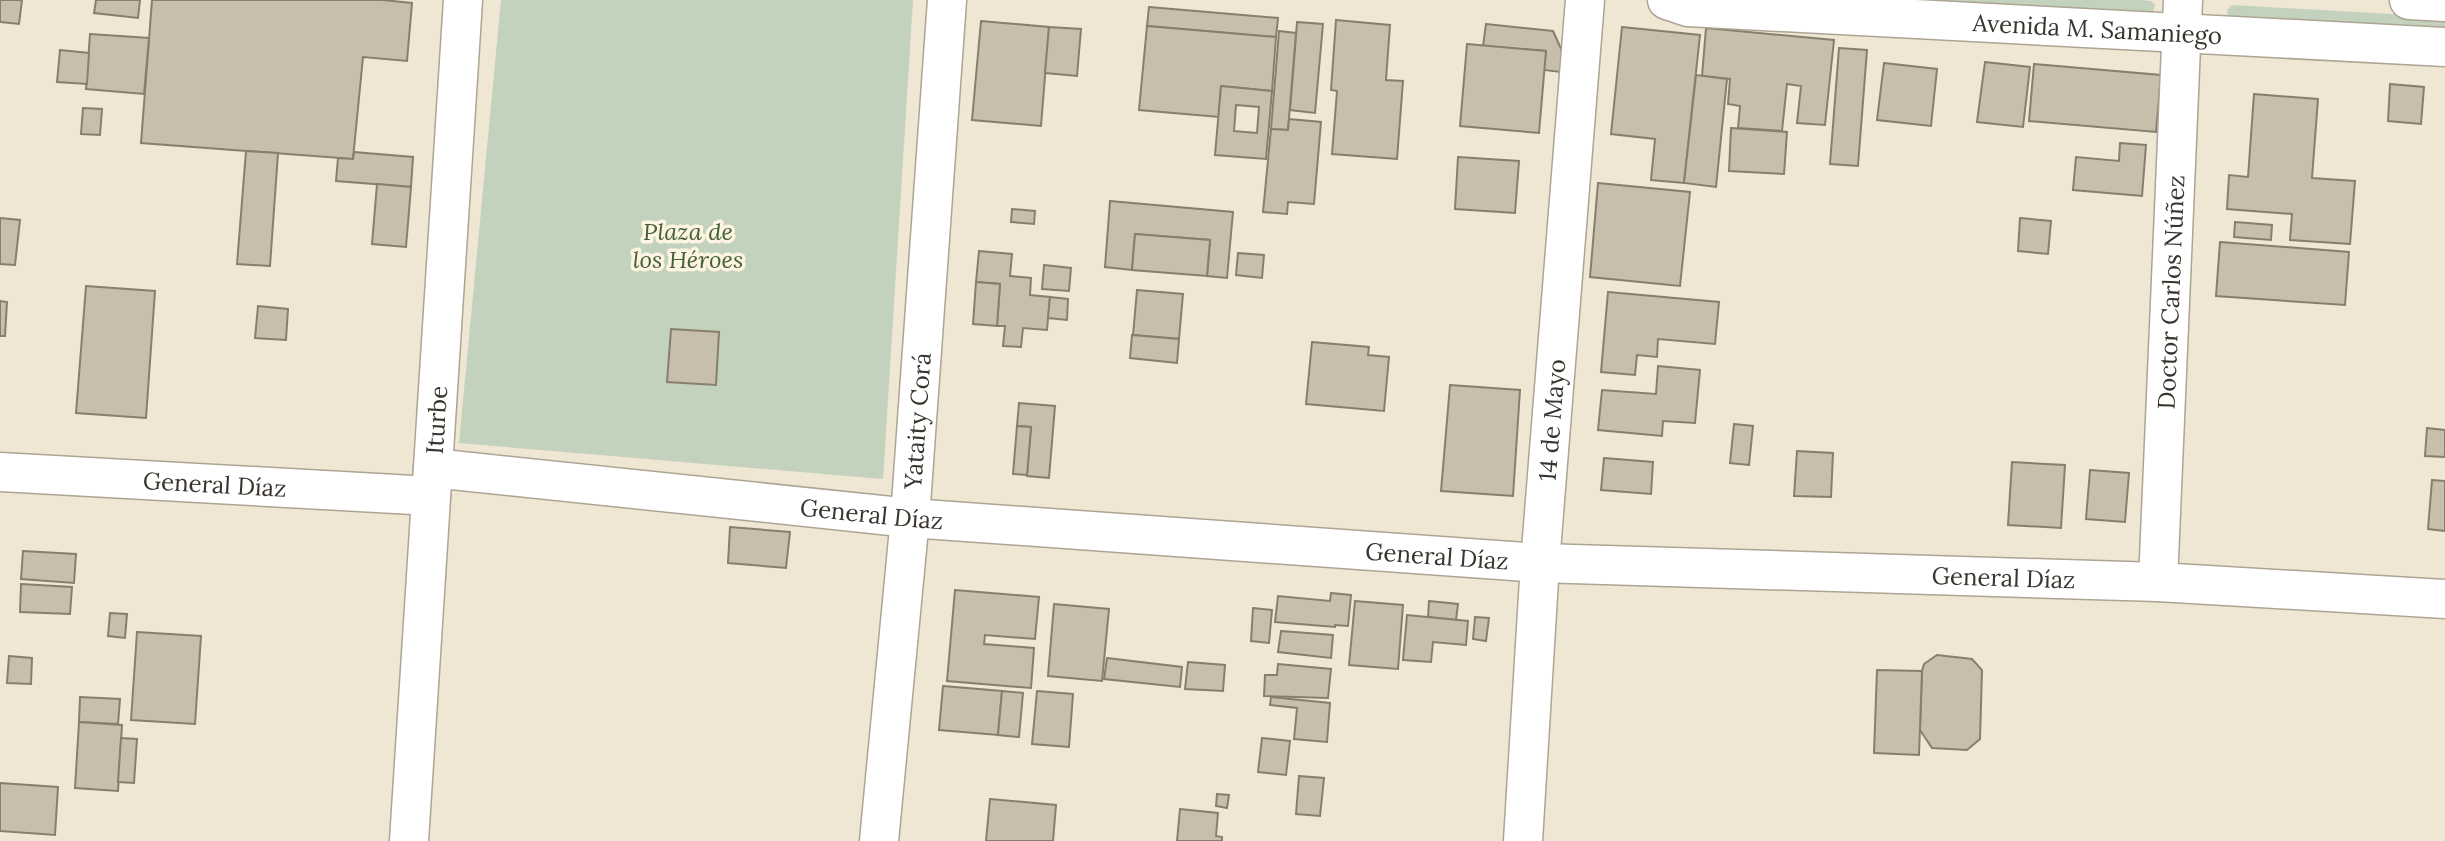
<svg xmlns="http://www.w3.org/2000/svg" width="2445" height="841" font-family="Lora,serif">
  <rect width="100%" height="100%" fill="#f0e6d4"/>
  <g fill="#c3d2bc">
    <polygon points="501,0 913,0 883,479 459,443"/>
    <polygon points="1860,0 2141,0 2151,1 2155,5 2152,15"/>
    <polygon points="2232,5 2445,17 2445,32 2228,18 2227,10"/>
  </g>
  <g fill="#c7beac" stroke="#877f6e" stroke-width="2" fill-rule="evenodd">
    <polygon points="0,0 22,0 19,24 0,22"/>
    <polygon points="96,0 140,0 138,18 94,13"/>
    <polygon points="152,0 383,0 412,3 407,61 363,57 353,159 141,143"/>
    <polygon points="1149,7 1278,18 1276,37 1147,26"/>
    <polygon points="1336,20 1390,25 1386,80 1403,81 1397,159 1332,154 1337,91 1331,90"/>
    <polygon points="981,21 1049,27 1041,126 972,120"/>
    <polygon points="1297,22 1323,24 1315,113 1290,110"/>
    <polygon points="1486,24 1553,31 1563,53 1560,72 1544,70 1546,51 1483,46"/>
    <polygon points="1147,26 1276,37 1272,91 1221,86 1219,117 1139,110"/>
    <polygon points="1049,27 1081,29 1077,76 1045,73"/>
    <polygon points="1622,27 1700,35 1684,183 1651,180 1655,139 1611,134"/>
    <polygon points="1706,28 1834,40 1825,125 1797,123 1801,86 1787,84 1782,131 1738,128 1740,106 1728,104 1730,79 1702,76"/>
    <polygon points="1279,31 1296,33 1288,130 1271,129"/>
    <polygon points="90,34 149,38 144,94 86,89"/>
    <polygon points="1467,44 1546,51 1539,133 1460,126"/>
    <polygon points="1839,48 1867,50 1858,166 1830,164"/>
    <polygon points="60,50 89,53 87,84 57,82"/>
    <polygon points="1985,62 2030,67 2023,127 1977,122"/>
    <polygon points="1884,63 1937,69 1931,126 1877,120"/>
    <polygon points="2034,64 2161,75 2156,132 2029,121"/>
    <polygon points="1696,75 1727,79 1716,187 1684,183"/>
    <polygon points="2390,84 2424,87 2421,124 2388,121"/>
    <path d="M 1221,86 L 1272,91 L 1266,159 L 1215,155 ZM 1236,105 L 1259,107 L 1257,133 L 1234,131 Z"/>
    <polygon points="2254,94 2318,99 2312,178 2355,181 2350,244 2290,240 2292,214 2227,209 2229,175 2248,177"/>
    <polygon points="83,108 102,109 100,135 81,134"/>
    <polygon points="1289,119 1321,122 1314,204 1288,202 1287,214 1263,212 1271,129 1288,130"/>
    <polygon points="1731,128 1787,132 1784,174 1729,171"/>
    <polygon points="2120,143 2146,145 2142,196 2073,190 2076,157 2119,161"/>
    <polygon points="246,151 278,153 270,266 237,264"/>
    <polygon points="354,152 413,157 411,187 336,181 338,158 353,159"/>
    <polygon points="1458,157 1519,161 1515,213 1455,209"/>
    <polygon points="1598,183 1690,192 1680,286 1590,277"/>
    <polygon points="377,184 411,187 406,247 372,244"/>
    <polygon points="1110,201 1233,212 1227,278 1207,276 1210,240 1135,234 1132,270 1105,267"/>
    <polygon points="1012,209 1035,211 1034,224 1011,222"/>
    <polygon points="0,218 20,220 15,265 0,264"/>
    <polygon points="2020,218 2051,221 2048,254 2018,251"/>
    <polygon points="2235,222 2272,225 2271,240 2234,237"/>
    <polygon points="1135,234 1210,240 1207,276 1132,270"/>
    <polygon points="2220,242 2349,252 2345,305 2216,296"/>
    <polygon points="979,251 1012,254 1010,276 1031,278 1030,295 1050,297 1047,330 1023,328 1021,347 1003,346 1005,326 997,326 1000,284 976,282"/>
    <polygon points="1238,253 1264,255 1262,278 1236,275"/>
    <polygon points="1044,265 1071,268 1069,291 1042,289"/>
    <polygon points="976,282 1000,284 997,326 973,324"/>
    <polygon points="86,286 155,291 146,418 76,413"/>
    <polygon points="1137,290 1183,294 1179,339 1133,335"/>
    <polygon points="1608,292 1719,302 1715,344 1658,339 1657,357 1637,355 1635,375 1601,372"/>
    <polygon points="1050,297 1068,299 1067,320 1048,318"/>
    <polygon points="0,301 7,302 5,336 0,336"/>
    <polygon points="258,306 288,309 286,340 255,338"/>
    <polygon points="671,329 719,332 716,385 667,382"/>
    <polygon points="1132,335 1179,339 1177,363 1130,358"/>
    <polygon points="1312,342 1369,347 1368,355 1389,357 1384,411 1306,404"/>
    <polygon points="1658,366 1700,370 1695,423 1663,421 1662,436 1598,430 1602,390 1656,394"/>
    <polygon points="1450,385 1520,390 1513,496 1441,491"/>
    <polygon points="1019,403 1055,406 1049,478 1027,476 1031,427 1017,426"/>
    <polygon points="1734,424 1753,426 1749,465 1730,463"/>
    <polygon points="1017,426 1031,427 1027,475 1013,474"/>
    <polygon points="2427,428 2445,430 2445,457 2425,456"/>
    <polygon points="1797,451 1833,453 1831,497 1794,496"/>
    <polygon points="1604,458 1653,462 1651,494 1601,490"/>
    <polygon points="2012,462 2065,465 2061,528 2008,525"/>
    <polygon points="2090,470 2129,473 2125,522 2086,519"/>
    <polygon points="2432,480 2445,481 2445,531 2428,529"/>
    <polygon points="730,527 790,532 786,568 728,563"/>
    <polygon points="23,551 76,554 74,583 21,579"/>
    <polygon points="21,584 72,587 70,614 20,612"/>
    <polygon points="955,590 1039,597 1035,639 985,635 984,644 1034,648 1031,688 947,681"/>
    <polygon points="1331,593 1351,595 1348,626 1335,625 1335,627 1275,622 1278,596 1330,601"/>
    <polygon points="1355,601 1403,605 1398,669 1349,665"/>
    <polygon points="1429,601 1458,604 1456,620 1428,617"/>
    <polygon points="1054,604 1109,609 1102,681 1048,676"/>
    <polygon points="1253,608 1272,610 1269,643 1251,641"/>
    <polygon points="110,613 127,614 125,638 108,636"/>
    <polygon points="1407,615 1468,621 1466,645 1433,642 1431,662 1403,660"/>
    <polygon points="1475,617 1489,618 1486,641 1473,639"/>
    <polygon points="1281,631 1333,635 1331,658 1278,652"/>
    <polygon points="137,632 201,636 195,724 131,720"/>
    <polygon points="1937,655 1972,659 1982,670 1980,739 1967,750 1932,748 1920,730 1922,671 1924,664"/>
    <polygon points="9,656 32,658 31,684 7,683"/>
    <polygon points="1107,658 1182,667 1180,687 1104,679"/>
    <polygon points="1188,662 1225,665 1223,691 1185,689"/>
    <polygon points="1278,664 1331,669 1328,698 1264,696 1265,675 1277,675"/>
    <polygon points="1877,670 1922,671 1919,755 1874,753"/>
    <polygon points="943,686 1002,691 998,735 939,730"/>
    <polygon points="1002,691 1023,693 1019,737 998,735"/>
    <polygon points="1037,691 1073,694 1069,747 1032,744"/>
    <polygon points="80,697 120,699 118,724 79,722"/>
    <polygon points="1271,697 1330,703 1327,742 1294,739 1297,708 1270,705"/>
    <polygon points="79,722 122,725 118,791 75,788"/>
    <polygon points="121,738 137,739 134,783 118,782"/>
    <polygon points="1262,738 1290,741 1286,775 1258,772"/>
    <polygon points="1299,776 1324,778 1320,816 1296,814"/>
    <polygon points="0,783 58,787 55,835 0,831"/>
    <polygon points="1217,794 1229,795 1227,808 1216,806"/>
    <polygon points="990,799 1056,805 1053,841 986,841"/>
    <polygon points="1180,809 1218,813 1216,836 1222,837 1222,841 1177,841"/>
  </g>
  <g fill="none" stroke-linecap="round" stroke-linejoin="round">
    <g stroke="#ada493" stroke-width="41">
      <g id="minor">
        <path id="s1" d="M 1667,0 L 1688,7 L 2445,47"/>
        <polyline points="2409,0 2445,2"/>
        <path id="s2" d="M 433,468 L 910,518 L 1540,563 L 2158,582 L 2445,599"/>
        <path id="s3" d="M 0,472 L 431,496"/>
        <path id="s4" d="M 2158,582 L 2183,0"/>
        <path id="s5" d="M 409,841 L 463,0"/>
        <path id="s6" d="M 879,841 L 910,518 L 947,0"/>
        <path id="s7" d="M 1523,841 L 1540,563 L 1585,0"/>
      </g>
    </g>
    <use href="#minor" stroke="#fff" stroke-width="38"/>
  </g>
  <g text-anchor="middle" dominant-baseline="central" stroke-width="7" stroke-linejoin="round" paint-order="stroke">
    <g font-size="24" fill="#39352e" stroke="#fdf4e1">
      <text stroke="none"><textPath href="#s1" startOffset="432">Avenida M. Samaniego</textPath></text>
      <text stroke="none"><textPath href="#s4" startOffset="290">Doctor Carlos Núñez</textPath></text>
      <text stroke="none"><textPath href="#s5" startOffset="422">Iturbe</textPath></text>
      <text stroke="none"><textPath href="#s7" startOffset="422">14 de Mayo</textPath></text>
      <text stroke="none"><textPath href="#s6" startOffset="422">Yataity Corá</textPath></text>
      <text stroke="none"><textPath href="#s3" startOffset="215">General Díaz</textPath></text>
      <text stroke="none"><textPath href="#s2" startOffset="441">General Díaz</textPath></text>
      <text stroke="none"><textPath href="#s2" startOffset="1008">General Díaz</textPath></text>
      <text stroke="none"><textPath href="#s2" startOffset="1575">General Díaz</textPath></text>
    </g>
    <g font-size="24" font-style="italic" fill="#456139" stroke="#fdf4e1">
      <text x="688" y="231">Plaza de<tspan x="688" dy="28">los Héroes</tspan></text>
    </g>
  </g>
</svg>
